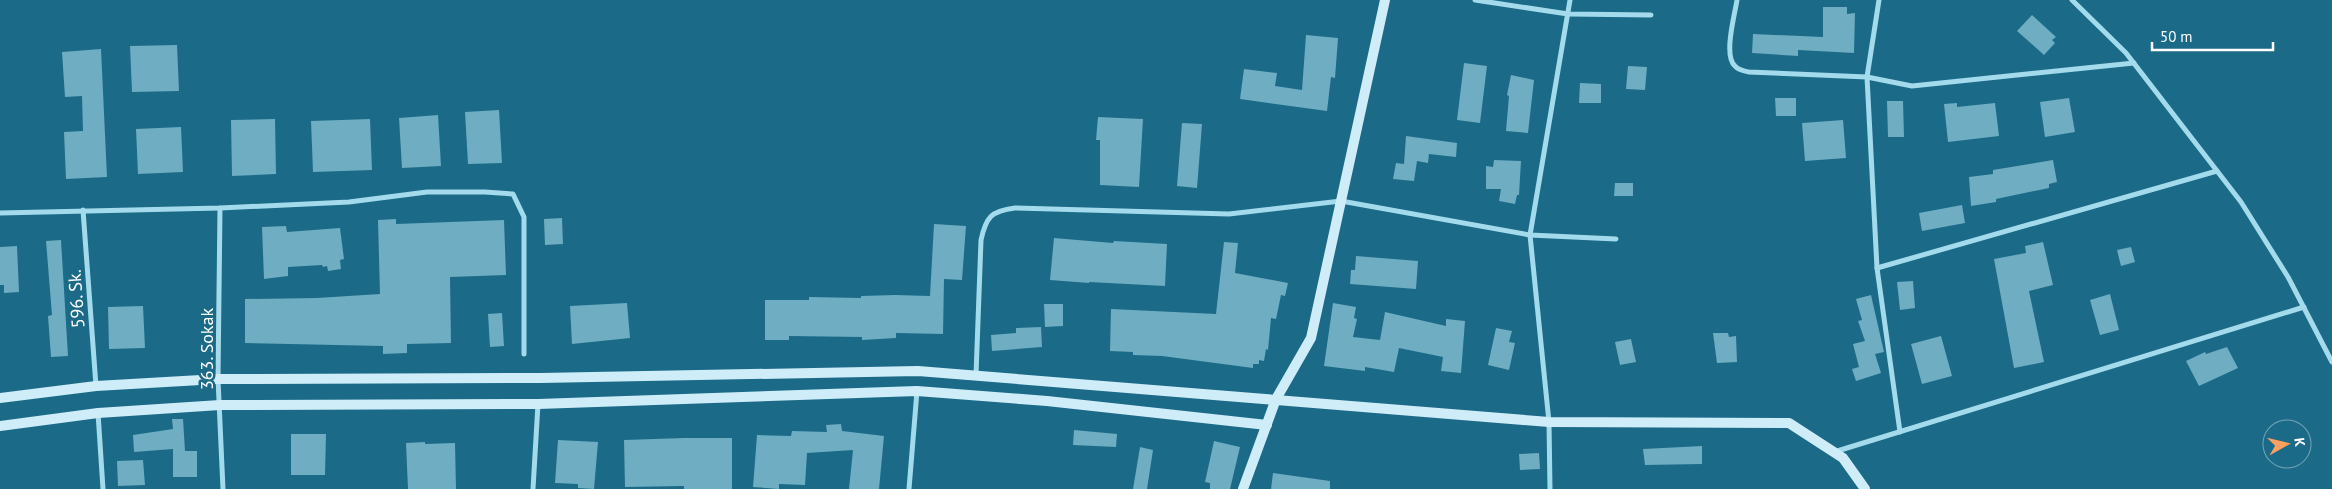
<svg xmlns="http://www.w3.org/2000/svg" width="2332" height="489" font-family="'PT Sans',sans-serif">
  <rect width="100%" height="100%" fill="#1b6a87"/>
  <g fill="#6eadc2">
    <polygon points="1823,7 1847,7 1847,14 1855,13 1854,53 1798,50 1798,56 1752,53 1753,34 1823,37"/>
    <polygon points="2032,15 2056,37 2052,40 2055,43 2044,55 2017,31"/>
    <polygon points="1306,35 1338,38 1335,78 1331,77 1327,111 1240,99 1244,69 1277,73 1275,86 1302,90"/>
    <polygon points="177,45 179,91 132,92 130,46"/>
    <polygon points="101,49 107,177 66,179 64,132 83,131 82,96 65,97 62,52"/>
    <polygon points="1464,63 1487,66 1480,123 1457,120"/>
    <polygon points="1628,66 1647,67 1645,90 1626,89"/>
    <polygon points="1511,75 1534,80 1528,133 1506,131 1509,96 1507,95"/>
    <polygon points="1580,83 1601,84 1601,103 1579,103"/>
    <polygon points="1775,98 1796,98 1796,116 1776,116"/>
    <polygon points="2069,98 2075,132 2045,137 2040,102"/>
    <polygon points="1887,101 1903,101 1904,137 1888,137"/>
    <polygon points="1957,103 1957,107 1995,103 1999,136 1948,142 1944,104"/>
    <polygon points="499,110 502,163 468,164 465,112"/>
    <polygon points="438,115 441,166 402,168 399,118"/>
    <polygon points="1098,117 1143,119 1139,187 1100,185 1100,140 1096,140"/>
    <polygon points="275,119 276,174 232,176 231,120"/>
    <polygon points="370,119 372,170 313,172 311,121"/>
    <polygon points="1843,120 1846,158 1805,161 1802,123"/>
    <polygon points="1182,123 1202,124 1197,188 1177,186"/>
    <polygon points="181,127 183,172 138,174 136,129"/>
    <polygon points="1406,136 1457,143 1456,157 1429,154 1428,163 1417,161 1414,181 1393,179 1396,163 1404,164"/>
    <polygon points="1494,160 1521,161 1519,195 1517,195 1515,204 1499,201 1501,189 1486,189 1486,166 1493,167"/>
    <polygon points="2053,160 2057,182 2049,184 2049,188 1996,199 1996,202 1971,206 1969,177 1993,174 1993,170"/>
    <polygon points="1615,183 1633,183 1633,196 1614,196"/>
    <polygon points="1962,205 1965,223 1922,231 1919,213"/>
    <polygon points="562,218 563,244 545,245 544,219"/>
    <polygon points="396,219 396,224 504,220 506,275 450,277 451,343 407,344 407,353 383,354 383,346 245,343 245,299 317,298 380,294 378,220"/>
    <polygon points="934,224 966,226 962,280 944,279 943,334 896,333 896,338 862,340 862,337 789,336 789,340 765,340 765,300 809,300 809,297 861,298 861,296 895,295 930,296"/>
    <polygon points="286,226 287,232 340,228 344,259 340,260 341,269 328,271 327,266 323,267 322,265 288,267 288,276 264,279 262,227"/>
    <polygon points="1054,238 1113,243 1114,241 1167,244 1165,286 1089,282 1089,283 1050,280"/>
    <polygon points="61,240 68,356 51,357 48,316 52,315 46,241"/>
    <polygon points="1224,242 1238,243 1235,273 1288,283 1285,296 1281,295 1276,319 1271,318 1268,350 1266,349 1264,361 1259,360 1259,364 1253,364 1253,368 1162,356 1133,355 1133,352 1110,351 1111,309 1216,314"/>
    <polygon points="2043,242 2053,285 2029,291 2044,362 2014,368 1994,259 2026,253 2025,246"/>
    <polygon points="17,246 19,292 4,293 4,285 0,285 0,247"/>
    <polygon points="2131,247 2135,262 2121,266 2117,250"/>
    <polygon points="1356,256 1418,261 1416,289 1350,284 1351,270 1355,270"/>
    <polygon points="1913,281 1915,308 1900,310 1897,282"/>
    <polygon points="2110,294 2119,330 2100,335 2090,300"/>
    <polygon points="1871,295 1884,352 1875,354 1881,373 1856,381 1852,369 1859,367 1853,344 1865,341 1858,321 1862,320 1856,299"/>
    <polygon points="627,303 630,338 572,344 570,306"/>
    <polygon points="1333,303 1356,307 1354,318 1357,319 1353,337 1380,340 1385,312 1446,326 1446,319 1465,321 1461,373 1441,371 1443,357 1399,348 1394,372 1365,367 1365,371 1324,366"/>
    <polygon points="1044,304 1063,304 1063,326 1045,327"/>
    <polygon points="143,306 145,348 109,349 108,307"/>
    <polygon points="502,313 504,346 490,347 488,314"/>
    <polygon points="1041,327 1042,347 992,351 991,335 1016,333 1016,328"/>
    <polygon points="1496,328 1512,331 1509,342 1515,343 1509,370 1488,365"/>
    <polygon points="1713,333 1728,333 1729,337 1736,336 1737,362 1717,363"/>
    <polygon points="1941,336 1952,376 1922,384 1911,344"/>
    <polygon points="1631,339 1636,362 1620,365 1615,342"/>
    <polygon points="2227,347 2238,368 2199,386 2186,361 2205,352 2206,354"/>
    <polygon points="172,419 183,419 185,451 197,451 197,477 173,477 173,449 134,452 133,435 173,429"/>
    <polygon points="841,424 842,431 884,436 879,489 849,489 853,450 807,453 805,485 779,484 779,489 753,487 757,435 791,436 792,431 827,432 826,425"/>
    <polygon points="1074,430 1117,434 1116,447 1073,445"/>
    <polygon points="291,434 326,434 325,475 291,475"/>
    <polygon points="684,438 732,438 732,489 684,489 684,486 625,487 624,440"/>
    <polygon points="558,440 598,442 594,489 578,488 578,484 555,483"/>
    <polygon points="1214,441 1240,447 1230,489 1210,489 1210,483 1205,482"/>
    <polygon points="425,442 425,444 455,443 456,489 408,489 406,443"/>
    <polygon points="1702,446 1702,464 1645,465 1643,449"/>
    <polygon points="1140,447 1153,450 1147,489 1133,489"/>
    <polygon points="1539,453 1540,469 1520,470 1519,454"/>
    <polygon points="143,460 145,485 118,486 117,461"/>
    <polygon points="1273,473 1330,481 1330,489 1271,489"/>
  </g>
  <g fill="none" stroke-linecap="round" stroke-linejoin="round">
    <g stroke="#a3daec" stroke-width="5">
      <polyline points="1475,0 1568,14 1651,15"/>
      <path d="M 1737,0 C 1735,14 1723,56 1735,66 C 1738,70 1744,71 1749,72 L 1867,77 L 1912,86 L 2134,63"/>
      <polyline points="1879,0 1867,77 1877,268 1900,432"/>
      <polyline points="2072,0 2126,53 2241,202 2288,277 2332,362"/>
      <polyline points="220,208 218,379 223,489"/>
      <polyline points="83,210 96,386"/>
      <polyline points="0,213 220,208 349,202 427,192 485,192 513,194 524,217 524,354"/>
      <polyline points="1877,268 2217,171"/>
      <path d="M 976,375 L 981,240 C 986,217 991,211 1015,208 L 1229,214 L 1341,201 L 1530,235 L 1616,239"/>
      <polyline points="98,413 103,489"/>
      <polyline points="1834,452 2304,307"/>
      <polyline points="533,489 538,404"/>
      <polyline points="909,489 917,391"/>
      <polyline points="1550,489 1549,422 1530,235 1570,0"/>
    </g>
    <g stroke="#cfedf9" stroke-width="10">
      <polyline points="0,398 96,386 218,379 540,378 918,371 1549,422 1789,423 1843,458 1865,489"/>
      <polyline points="0,426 98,413 220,405 538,404 917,391 1047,401 1267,425"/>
      <polyline points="1243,489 1276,399 1311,338 1385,0"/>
    </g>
  </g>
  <g text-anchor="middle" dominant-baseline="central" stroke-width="5" stroke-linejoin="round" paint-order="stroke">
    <g font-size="18" fill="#fff" stroke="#1b6a87">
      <text transform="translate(76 299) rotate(-94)">596. Sk.</text>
      <text transform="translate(206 349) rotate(-90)">363. Sokak</text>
    </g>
  </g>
  <g transform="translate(2287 444) rotate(82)"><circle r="24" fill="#1b6a87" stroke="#76a6b7"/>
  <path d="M0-4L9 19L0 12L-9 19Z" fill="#fda05f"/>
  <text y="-8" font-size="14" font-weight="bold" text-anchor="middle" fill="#ffffff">K</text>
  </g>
  <path d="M2152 42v8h121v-8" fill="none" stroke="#ffffff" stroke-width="2.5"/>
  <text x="2160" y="42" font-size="15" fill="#ffffff" stroke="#1b6a87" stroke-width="4" paint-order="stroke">50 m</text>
</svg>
